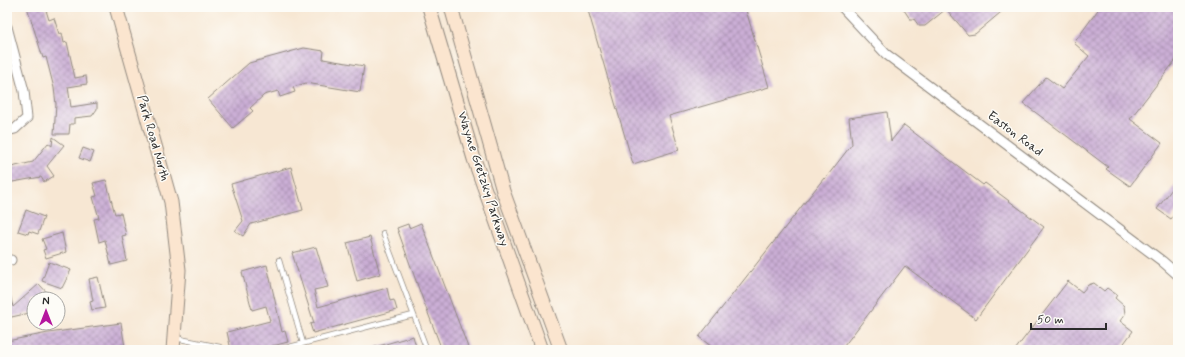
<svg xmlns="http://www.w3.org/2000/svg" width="1185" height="357" font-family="Mynerve,sans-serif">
  <defs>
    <pattern id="building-cross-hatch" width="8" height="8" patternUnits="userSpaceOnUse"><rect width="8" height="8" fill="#cbaed5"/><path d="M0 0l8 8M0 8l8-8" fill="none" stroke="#a58ead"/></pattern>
  </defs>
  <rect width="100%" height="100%" fill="#fdfcf7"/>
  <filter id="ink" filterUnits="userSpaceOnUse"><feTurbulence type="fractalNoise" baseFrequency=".025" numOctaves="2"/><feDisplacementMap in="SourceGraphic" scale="8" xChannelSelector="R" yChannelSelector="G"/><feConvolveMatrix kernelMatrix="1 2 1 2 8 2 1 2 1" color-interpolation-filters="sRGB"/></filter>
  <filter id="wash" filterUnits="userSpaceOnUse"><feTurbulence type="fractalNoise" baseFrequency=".012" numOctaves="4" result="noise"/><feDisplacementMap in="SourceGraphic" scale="16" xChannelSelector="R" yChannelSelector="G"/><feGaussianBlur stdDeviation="0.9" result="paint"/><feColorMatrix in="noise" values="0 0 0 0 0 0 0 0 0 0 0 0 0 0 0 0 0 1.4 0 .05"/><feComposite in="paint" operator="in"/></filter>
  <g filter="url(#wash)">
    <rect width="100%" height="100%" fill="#f7e7d3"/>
    <g id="blocks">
      <g fill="url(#building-cross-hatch)">
        <polygon points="27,7 45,7 49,20 54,18 59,34 62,33 64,43 67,42 75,78 86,76 87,84 68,87 71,107 97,103 97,109 92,116 74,118 74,124 70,124 69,134 54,134 56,104 54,88 46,57 43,58"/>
        <polygon points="587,7 745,7 769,87 669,116 679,150 633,164"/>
        <polygon points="902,7 1007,7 975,34 968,35 946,9 925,26 919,26 914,19 910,19"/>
        <polygon points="1100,7 1178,7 1178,57 1130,119 1162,143 1130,186 1106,169 1108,167 1023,103 1046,77 1062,89 1089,56 1074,43"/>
        <polygon points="304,48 324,51 323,59 364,66 360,92 306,83 293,87 295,92 280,97 278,91 264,95 250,108 253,111 233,128 208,99 249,63"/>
        <polygon points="887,112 891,141 904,125 983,185 985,183 1044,227 976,319 905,266 841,350 716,350 699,337 824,178 825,179 852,144 849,118"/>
        <polygon points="53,137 64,145 47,166 54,176 44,182 41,177 7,183 7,168 33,162 48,143 52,146"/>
        <polygon points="83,148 94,152 90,162 79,158"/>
        <polygon points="291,167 303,210 251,224 243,236 235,231 243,221 231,184"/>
        <polygon points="106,180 115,214 121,213 126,235 122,236 127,261 111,265 105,240 99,242 94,219 99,218 93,197 97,196 93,183"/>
        <polygon points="1178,181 1178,210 1171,219 1157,209"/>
        <polygon points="26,210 44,217 38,234 29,231 28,234 18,231"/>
        <polygon points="421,223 446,289 469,350 442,350 420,292 397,228 408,224 409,228"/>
        <polygon points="62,233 66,252 46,258 43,250 46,249 42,239"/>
        <polygon points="370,237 380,274 357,281 347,243"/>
        <polygon points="316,247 328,287 314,290 318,307 387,288 390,301 394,300 397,310 313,333 310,324 314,323 292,253"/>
        <polygon points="49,262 71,270 62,288 42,281"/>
        <polygon points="267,265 282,332 285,331 288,342 257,350 231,350 227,332 270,321 266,306 252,310 242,272"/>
        <polygon points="98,277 105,308 92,310 90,302 93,301 89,279"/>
        <polygon points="1068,281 1082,292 1088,285 1094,283 1104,291 1107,288 1117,295 1115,298 1124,306 1125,314 1120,321 1133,331 1119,350 1015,350"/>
        <polygon points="39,284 53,299 34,299 34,312 7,318 7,294 10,294 13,307"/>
        <polygon points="121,323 125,347 101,350 7,350 7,341 48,333"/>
        <polygon points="413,336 417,350 372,350 372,348"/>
      </g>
    </g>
  </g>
  <g filter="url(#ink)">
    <use href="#blocks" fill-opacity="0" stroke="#91897f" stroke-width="1"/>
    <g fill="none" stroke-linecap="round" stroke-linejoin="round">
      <g stroke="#91897f" stroke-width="6">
        <g id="service">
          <polyline points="383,233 427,350"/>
          <polyline points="279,260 303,343"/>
          <polyline points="175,338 220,347 220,350"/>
          <polyline points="278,350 413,315"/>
        </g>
      </g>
      <g stroke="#91897f" stroke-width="11">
        <g id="minor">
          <polyline points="842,7 886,54 1162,261 1178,275"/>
          <polyline points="7,27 24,91 27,118 15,129 7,131"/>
          <polyline points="7,260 11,260"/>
        </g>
      </g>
      <g stroke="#91897f" stroke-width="15">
        <g id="secondary">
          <polyline points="116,7 171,202 179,270 173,350"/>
          <polyline points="429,7 474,159 542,350"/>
          <polyline points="451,7 503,191 561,350"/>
        </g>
      </g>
      <use href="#service" stroke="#fff" stroke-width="4.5"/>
      <use href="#minor" stroke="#fff" stroke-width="9"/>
      <use href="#secondary" stroke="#fbe5cf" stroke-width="13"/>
    </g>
  </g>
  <g text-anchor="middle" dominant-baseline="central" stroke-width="3" stroke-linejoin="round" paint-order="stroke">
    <g font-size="13" fill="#2b2b2b" stroke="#fdfcf7">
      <text transform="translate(1015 134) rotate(37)">Easton Road</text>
      <text transform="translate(153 138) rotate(74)">Park Road North</text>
      <text transform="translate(483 179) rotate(72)">Wayne Gretzky Parkway</text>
    </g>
  </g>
  <rect width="1185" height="357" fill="none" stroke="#fdfcf7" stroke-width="24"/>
  <g transform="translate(46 311)"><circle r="19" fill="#fdfcf7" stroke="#a9a8a5"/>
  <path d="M0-3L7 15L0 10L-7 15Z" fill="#b5179e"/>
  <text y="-6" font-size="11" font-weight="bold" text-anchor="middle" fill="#2b2b2b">N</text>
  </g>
  <path d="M1031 323v6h75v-6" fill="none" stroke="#2b2b2b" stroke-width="2"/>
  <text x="1037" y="323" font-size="12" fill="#2b2b2b" stroke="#fdfcf7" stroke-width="3" paint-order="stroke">50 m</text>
</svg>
